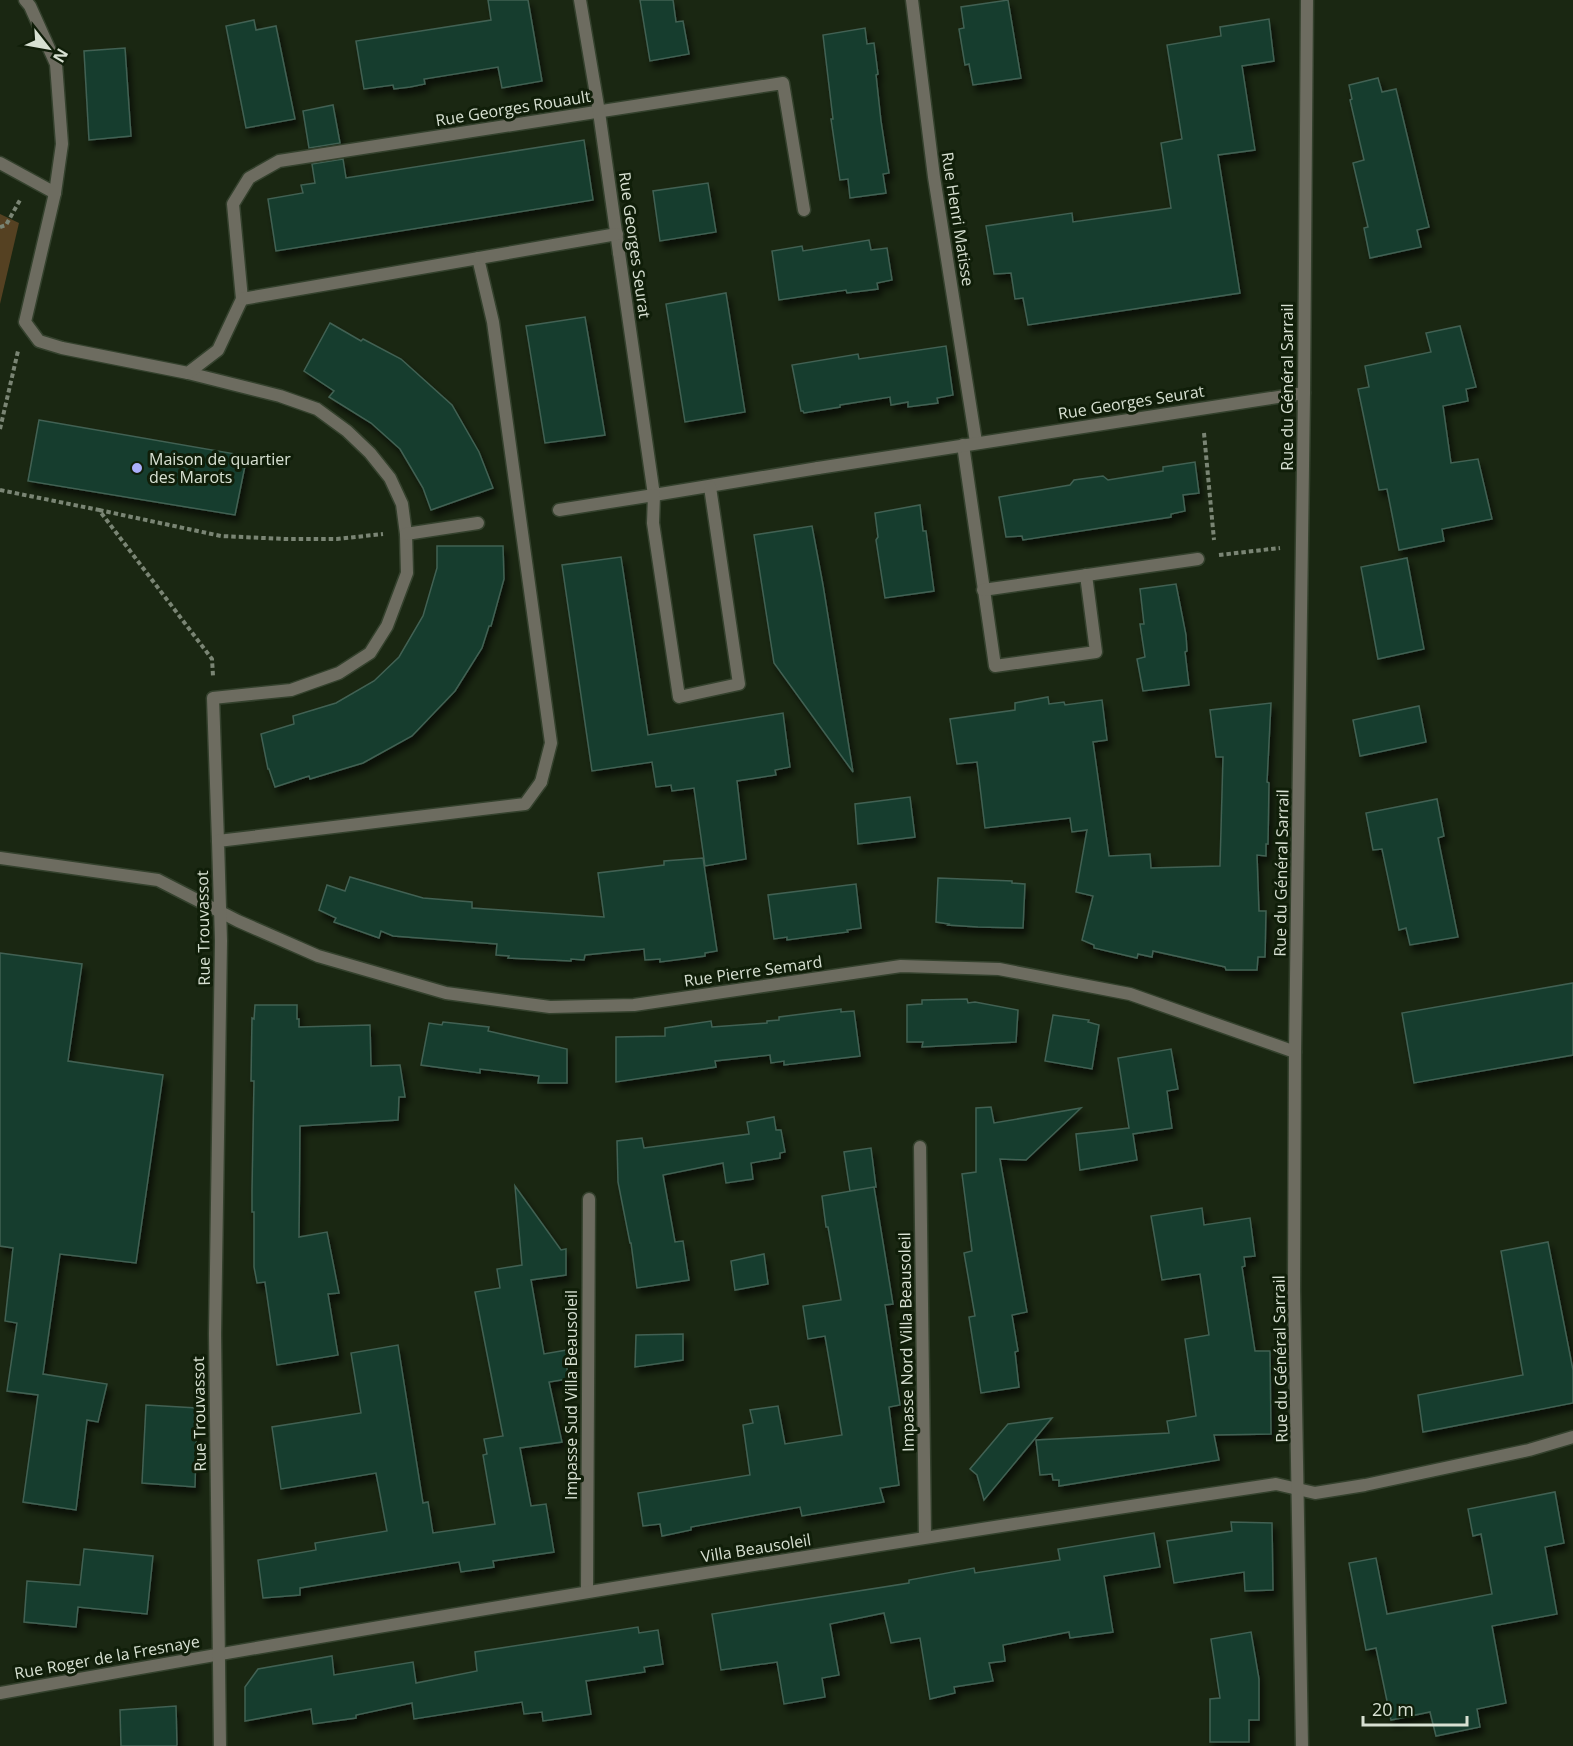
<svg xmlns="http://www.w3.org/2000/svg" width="1573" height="1746" font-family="'Open Sans',sans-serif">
  <defs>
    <filter id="shadow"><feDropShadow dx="3.5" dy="6" stdDeviation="3" flood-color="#0009"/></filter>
  </defs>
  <rect width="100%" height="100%" fill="#1a2712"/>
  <polygon fill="#554122" points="0,214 19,223 0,304"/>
  <g fill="#133e2e" stroke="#426153" stroke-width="1.5" filter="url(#shadow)">
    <polygon points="488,0 528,0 542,81 502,88 498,67 424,79 425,84 410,87 394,89 393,85 364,89 356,41 491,20"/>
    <polygon points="640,0 673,0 676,22 683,21 689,54 650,61"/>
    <polygon points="1008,0 1021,78 973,85 969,64 965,65 959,29 964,28 961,7"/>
    <polygon points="1269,19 1274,61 1242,66 1255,150 1218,155 1240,293 1028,325 1023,298 1015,299 1011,273 994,274 986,226 1072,213 1073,222 1171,208 1161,143 1182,139 1167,45 1221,36 1220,27"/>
    <polygon points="254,20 256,30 276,26 295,119 246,128 226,26"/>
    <polygon points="865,28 867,44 874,43 878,74 876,75 881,121 889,173 883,174 886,193 850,198 848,179 840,180 831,119 833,119 823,35"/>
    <polygon points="125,48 131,136 89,140 84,51"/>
    <polygon points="1378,78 1382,92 1396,89 1429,227 1417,230 1421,247 1370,258 1364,228 1368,227 1353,163 1364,160 1350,100 1352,99 1349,85"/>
    <polygon points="333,105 340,143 309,148 303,111"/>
    <polygon points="584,140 593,200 276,251 268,199 303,193 301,185 315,183 312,164 343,159 346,178"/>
    <polygon points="708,183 716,232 660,241 653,191"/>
    <polygon points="869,240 871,250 887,248 892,280 877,283 878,289 847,293 846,290 779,300 772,251 802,246 803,251"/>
    <polygon points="726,293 745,412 685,422 666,304"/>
    <polygon points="585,317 605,435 545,443 526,326"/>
    <polygon points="330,323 361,341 363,339 401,359 452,405 479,452 493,488 431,510 423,488 400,449 371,423 329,397 334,391 304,371"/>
    <polygon points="1460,326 1476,387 1466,389 1468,401 1443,406 1451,463 1478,459 1492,519 1442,529 1444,541 1399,550 1387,489 1379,490 1358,389 1369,387 1365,366 1431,352 1426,333"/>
    <polygon points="946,346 953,395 937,398 938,403 908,407 908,402 891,405 890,397 840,405 840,407 804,413 803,411 801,411 792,365 858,354 859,359"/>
    <polygon points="39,420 247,456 235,515 28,481"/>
    <polygon points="1195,462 1199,493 1183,495 1185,511 1171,514 1171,517 1023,540 1022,536 1006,537 999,497 1070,485 1074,480 1103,476 1108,480 1163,471 1163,467"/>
    <polygon points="920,505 923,531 926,531 934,591 885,598 876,540 878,537 875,513"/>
    <polygon points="812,526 823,585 853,772 774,663 754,535"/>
    <polygon points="437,546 503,546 504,579 491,626 489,626 482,648 455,691 412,736 363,763 310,779 309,776 275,787 269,769 268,769 261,734 294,724 293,716 336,703 374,681 399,657 423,616 437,568"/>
    <polygon points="621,557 648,735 783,713 790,767 775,770 776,775 737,781 746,859 705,866 694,788 672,791 671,785 656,787 652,762 592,771 562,565"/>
    <polygon points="1407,558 1424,649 1378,659 1361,567"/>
    <polygon points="1176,584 1186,635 1187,651 1185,652 1189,685 1143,691 1137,659 1145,657 1140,624 1144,624 1140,589"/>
    <polygon points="1048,697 1049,704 1064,702 1065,705 1102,700 1107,740 1093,742 1109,856 1150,854 1151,868 1220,866 1223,757 1216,757 1210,710 1271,703 1267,782 1269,783 1268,844 1266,844 1266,856 1257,855 1259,911 1266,911 1265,957 1258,957 1257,970 1226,970 1225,967 1153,951 1152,957 1138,954 1137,958 1094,948 1094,945 1082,940 1093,896 1076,892 1087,830 1072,832 1070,818 985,828 977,762 957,764 950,719 1015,710 1015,703"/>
    <polygon points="1419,706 1426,742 1360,756 1353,720"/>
    <polygon points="910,797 915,837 858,844 855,804"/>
    <polygon points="1437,799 1444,836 1438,838 1458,937 1410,945 1406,928 1399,930 1382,849 1373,850 1366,813"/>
    <polygon points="703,858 717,951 705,953 705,956 683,959 660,962 660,959 645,960 644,949 585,955 584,960 571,959 571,961 508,958 509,956 496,955 497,944 393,936 381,931 379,938 334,922 336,918 319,910 327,885 345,891 350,877 423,898 472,902 472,908 604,917 598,873 664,865 664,861"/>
    <polygon points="938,878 1012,881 1012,883 1025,884 1023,928 978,927 948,925 949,924 936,922"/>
    <polygon points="856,884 861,928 847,930 848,932 787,940 787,937 774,939 768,895"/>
    <polygon points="0,953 82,964 68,1061 163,1075 136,1263 60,1254 43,1374 107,1384 98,1422 87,1420 76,1510 23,1502 38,1395 7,1391 17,1323 5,1321 13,1248 0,1246"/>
    <polygon points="1573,983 1573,1055 1414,1083 1402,1013"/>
    <polygon points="967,999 968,1003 975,1002 1018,1010 1016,1042 922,1047 923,1042 907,1042 907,1005 922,1004 922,1000"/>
    <polygon points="255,1005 297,1005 297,1019 299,1019 299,1027 370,1025 371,1066 400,1065 405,1097 399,1097 398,1120 300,1126 299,1237 327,1232 339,1293 328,1294 338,1355 277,1365 265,1282 257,1283 254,1267 254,1212 252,1212 252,1190 254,1081 251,1081 252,1018 254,1019"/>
    <polygon points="841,1009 841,1012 854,1011 860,1056 784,1065 784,1061 771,1063 770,1055 715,1061 716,1067 616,1082 616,1037 665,1036 665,1028 711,1021 712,1027 767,1023 767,1021 779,1020 779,1017"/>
    <polygon points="1053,1015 1089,1020 1088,1022 1099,1025 1092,1069 1045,1061"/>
    <polygon points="443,1022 489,1027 488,1031 567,1049 567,1083 538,1083 539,1076 480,1069 480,1073 421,1065 429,1023 442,1025"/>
    <polygon points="1171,1049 1178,1089 1167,1091 1172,1128 1133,1134 1137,1160 1080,1170 1076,1134 1129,1128 1118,1058"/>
    <polygon points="991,1107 994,1123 1081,1108 1026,1160 1000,1159 1027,1312 1012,1315 1018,1351 1015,1352 1019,1387 981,1393 969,1317 975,1316 964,1253 972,1251 962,1174 976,1172 976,1108"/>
    <polygon points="774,1117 776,1130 781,1130 785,1152 780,1153 780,1158 751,1163 753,1179 726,1183 723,1163 663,1175 675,1242 683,1241 689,1280 637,1288 631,1243 630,1243 618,1182 617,1141 642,1138 644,1148 749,1134 747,1122"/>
    <polygon points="871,1148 876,1187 874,1187 893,1304 885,1305 900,1405 889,1407 899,1485 880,1488 884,1502 802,1516 800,1507 691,1527 691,1530 662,1536 660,1524 643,1526 638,1493 750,1475 743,1425 753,1423 750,1410 778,1406 785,1444 842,1435 825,1336 808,1339 803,1306 841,1300 828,1227 826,1227 822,1196 874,1187 850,1191 844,1152"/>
    <polygon points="515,1186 561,1250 566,1249 566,1275 531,1280 544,1354 567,1350 567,1379 549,1382 562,1442 520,1448 531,1506 546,1504 554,1552 493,1561 494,1567 461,1572 459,1562 300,1588 300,1595 263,1598 258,1560 316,1550 315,1543 387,1531 376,1473 281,1489 272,1427 361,1413 351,1353 398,1345 423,1503 428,1502 433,1533 495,1524 483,1455 487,1454 484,1439 503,1436 475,1292 500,1288 497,1269 522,1265"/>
    <polygon points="1202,1208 1204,1225 1250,1218 1255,1256 1244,1257 1245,1266 1242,1267 1255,1351 1270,1351 1271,1434 1214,1435 1219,1460 1059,1486 1059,1480 1053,1480 1052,1474 1040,1475 1036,1440 1169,1433 1167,1421 1196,1416 1185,1339 1209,1335 1200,1274 1162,1280 1151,1216"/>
    <polygon points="1548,1242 1573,1370 1573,1403 1423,1432 1418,1395 1523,1375 1501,1251"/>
    <polygon points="764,1254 768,1284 735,1290 731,1261"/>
    <polygon points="683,1334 683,1360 635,1367 636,1335"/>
    <polygon points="146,1405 197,1408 195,1487 142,1483"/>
    <polygon points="1052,1418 984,1500 977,1475 970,1469 1008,1424"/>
    <polygon points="1555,1492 1564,1543 1545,1547 1557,1614 1492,1626 1506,1703 1477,1709 1480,1727 1436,1736 1430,1712 1391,1720 1376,1648 1366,1650 1349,1563 1376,1558 1387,1614 1492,1594 1481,1534 1473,1536 1468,1509"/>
    <polygon points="1231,1522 1272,1523 1273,1590 1245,1591 1244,1572 1174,1583 1167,1541 1232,1531"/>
    <polygon points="1154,1533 1160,1567 1104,1576 1113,1632 1070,1638 1069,1632 1003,1645 1005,1661 989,1663 993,1681 954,1687 955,1693 930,1699 920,1638 891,1643 884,1613 830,1624 839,1675 822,1678 825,1697 784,1704 777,1662 721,1670 712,1614 909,1583 909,1580 974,1568 975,1573 1060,1560 1058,1549"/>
    <polygon points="84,1549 153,1556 147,1614 78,1607 76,1627 24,1622 27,1581 80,1585"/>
    <polygon points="638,1627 639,1633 658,1630 663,1664 644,1667 645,1672 586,1681 591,1714 543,1721 542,1712 524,1714 522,1702 414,1719 412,1703 356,1715 356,1718 313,1724 311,1709 245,1721 245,1687 258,1669 332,1656 334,1675 413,1662 416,1683 477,1671 475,1652"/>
    <polygon points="1251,1632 1259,1679 1259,1720 1249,1720 1249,1742 1210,1742 1210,1699 1220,1698 1211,1639"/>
    <polygon points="176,1706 177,1745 176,1746 121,1746 120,1710"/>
  </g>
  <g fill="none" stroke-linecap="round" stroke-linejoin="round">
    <g stroke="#34412d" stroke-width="15">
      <polyline id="service" points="0,163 55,193"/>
    </g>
    <g stroke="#34412d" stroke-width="15">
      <g id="pedestrian">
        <polyline points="619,253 654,495 818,468"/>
        <polyline points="478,258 493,322 551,743 541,782"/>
        <polyline points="188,373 280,396 317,409 347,431 370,453 390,478 402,504 406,534 407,573 387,626 370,653 339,673 291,690 213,698 218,841"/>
        <polyline points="559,510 654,495 653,523 679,697 739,684 710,487"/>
        <polyline points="406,534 478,523"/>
      </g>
    </g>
    <g stroke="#34412d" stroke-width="15">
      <g id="minor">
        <polyline points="25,0 30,6 56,64 62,144 55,193 25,322 39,341 62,348 188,373 218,350 242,299 233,204 249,178 279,161 783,83 804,210"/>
        <polyline points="580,0 599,112 619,253"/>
        <polyline points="912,0 934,177 976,442"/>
        <polyline points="242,299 617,234"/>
        <polyline points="963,445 995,666 1096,652 1086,575"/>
        <polyline points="818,468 1304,393"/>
        <polyline points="983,590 1198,559"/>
        <polyline points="0,858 158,880 238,921 318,956 446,993 550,1007 634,1005 901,966 999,969 1130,994 1295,1052"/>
        <polyline points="920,1147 925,1537"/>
        <polyline points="587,1592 589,1199"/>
        <path d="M 0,1693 C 424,1617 850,1548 1276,1484 L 1315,1493 L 1365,1485 L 1529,1450 L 1573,1437"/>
        <polyline points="220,1746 215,1334 221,941 218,841 525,804 541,782"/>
      </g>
    </g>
    <g stroke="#34412d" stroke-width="15">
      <polyline id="tertiary" points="1302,1746 1294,1290 1295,1052 1304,393 1307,0"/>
    </g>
    <g stroke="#7a8574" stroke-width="4" stroke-dasharray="4.5 3" stroke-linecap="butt">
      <polyline points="0,227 6,225 20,200"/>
      <polyline points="0,429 18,351"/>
      <polyline points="1204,433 1214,540"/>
      <polyline points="0,490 99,510 212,659 213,676"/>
      <polyline points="99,510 221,536 285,539 337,539 383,534"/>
      <polyline points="1219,555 1280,548"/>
    </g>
    <use href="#service" stroke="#6d6c60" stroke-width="12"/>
    <use href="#pedestrian" stroke="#6d6c60" stroke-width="12"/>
    <use href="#minor" stroke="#6d6c60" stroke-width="12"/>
    <use href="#tertiary" stroke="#6d6c60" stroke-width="12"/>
  </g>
  <circle fill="#abaffb" stroke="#101e09" stroke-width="2" cx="137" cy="468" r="6"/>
  <g text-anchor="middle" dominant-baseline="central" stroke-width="6" stroke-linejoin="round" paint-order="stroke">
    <g font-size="16" fill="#d7e0d2" stroke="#101e09">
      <text transform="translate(513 108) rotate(-9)">Rue Georges Rouault</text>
      <text transform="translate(958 219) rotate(81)">Rue Henri Matisse</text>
      <text transform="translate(635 245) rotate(82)">Rue Georges Seurat</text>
      <text transform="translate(1287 387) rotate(-90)">Rue du Général Sarrail</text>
      <text transform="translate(1131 402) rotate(-9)">Rue Georges Seurat</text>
      <text transform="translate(1281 873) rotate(-89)">Rue du Général Sarrail</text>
      <text transform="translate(203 928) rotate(-91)">Rue Trouvassot</text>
      <text transform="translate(753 971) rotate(-8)">Rue Pierre Semard</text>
      <text transform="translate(906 1342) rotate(-91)">Impasse Nord Villa Beausoleil</text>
      <text transform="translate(1280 1359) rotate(-91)">Rue du Général Sarrail</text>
      <text transform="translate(571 1395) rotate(-90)">Impasse Sud Villa Beausoleil</text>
      <text transform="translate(199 1414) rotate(-91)">Rue Trouvassot</text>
      <text transform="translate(756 1548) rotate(-9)">Villa Beausoleil</text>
      <text transform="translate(107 1657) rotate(-10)">Rue Roger de la Fresnaye</text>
    </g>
    <g font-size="16" fill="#d7e0d2" stroke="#101e09" text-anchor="start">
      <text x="149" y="459">Maison de quartier<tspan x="149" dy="18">des Marots</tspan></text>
    </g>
  </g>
  <g transform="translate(48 48) rotate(121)" stroke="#101e09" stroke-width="4.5" paint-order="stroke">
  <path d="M0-4.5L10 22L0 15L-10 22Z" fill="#d7e0d2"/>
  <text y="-9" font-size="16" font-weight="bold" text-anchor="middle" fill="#d7e0d2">N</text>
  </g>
  <path d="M1363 1716v9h104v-9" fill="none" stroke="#d7e0d2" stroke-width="3"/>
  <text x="1372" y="1716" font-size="18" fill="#d7e0d2" stroke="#101e09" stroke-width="4.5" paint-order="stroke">20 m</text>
</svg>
